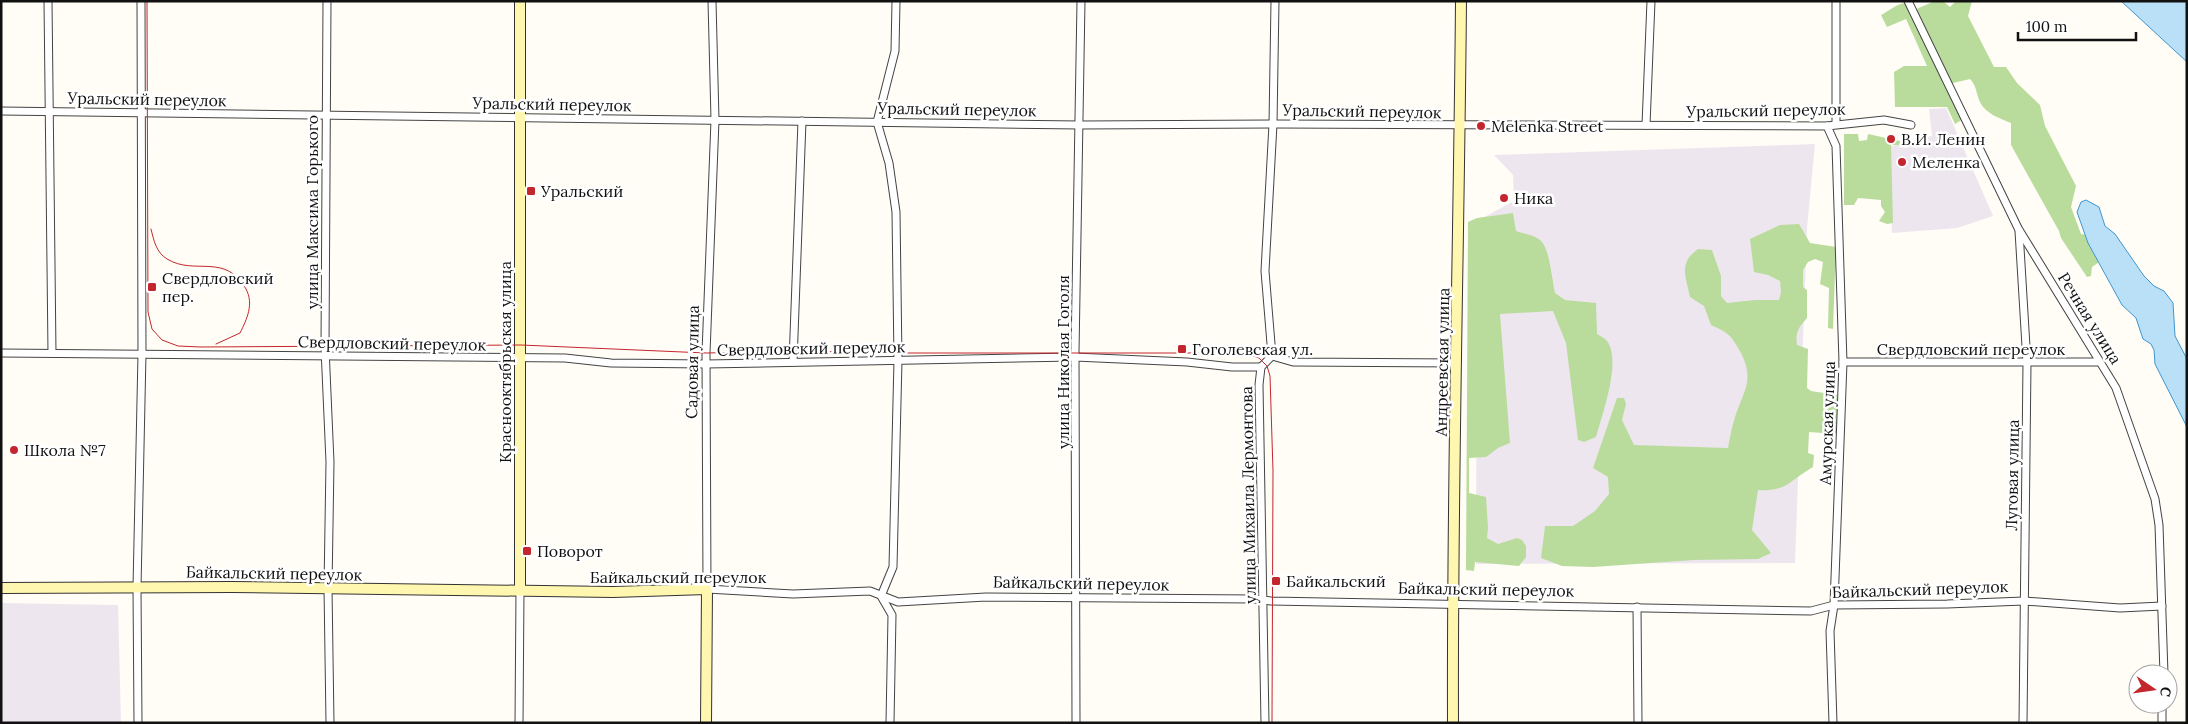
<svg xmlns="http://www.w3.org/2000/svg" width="2188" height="724" font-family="Lora,serif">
  <rect width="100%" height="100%" fill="#fffdf5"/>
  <g fill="#eee6ef">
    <polygon points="1946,108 1993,216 1957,228 1892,233 1888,147 1932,136 1929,109"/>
    <polygon points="1815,144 1807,228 1795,563 1476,564 1477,221 1514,201 1513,175 1494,155"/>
    <polygon points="1,603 118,605 121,723 1,723"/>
  </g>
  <g fill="#b9dc9c">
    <path d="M 1935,1 L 1943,1 L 1950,7 L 1956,1 L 1972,1 L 1968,16 L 1994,67 L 2006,67 L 2017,83 L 2040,105 L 2045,126 L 2076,186 L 2071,207 L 2081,234 L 2101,237 L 2105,258 L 2092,267 L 2091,276 L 2087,277 L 2061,238 L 2059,231 L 2011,145 L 2011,123 C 1999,118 1986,114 1980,102 C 1976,94 1977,86 1970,79 L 1949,84 L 1914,10 Z"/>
    <path d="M 1905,3 L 1963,119 L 1955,124 L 1947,107 L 1895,107 L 1894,72 L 1904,66 L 1927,66 L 1906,19 L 1887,27 L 1881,15 C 1889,11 1896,4 1905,3 Z"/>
    <polygon points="1844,134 1858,134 1859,141 1867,140 1868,134 1900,141 1900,145 1891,145 1893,223 1887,224 1879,221 1885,212 1881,206 1881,200 1858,198 1854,205 1844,205"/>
    <path d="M 1513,213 L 1516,231 C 1524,234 1536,235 1542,242 C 1550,252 1552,280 1555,293 L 1565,300 L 1596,303 L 1597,334 C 1600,336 1605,338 1607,341 C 1622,360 1602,415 1596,437 L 1584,442 L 1578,440 L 1566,343 L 1553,311 L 1500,314 L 1510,443 L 1498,448 L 1486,457 L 1469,458 L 1469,493 L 1486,497 L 1488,528 L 1487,538 L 1498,544 L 1517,538 L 1522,540 L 1526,546 L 1526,557 L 1519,566 L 1475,562 L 1474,571 L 1466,570 L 1468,222 L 1477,218 Z"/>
    <path d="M 1799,224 L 1810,243 L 1836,247 L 1833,329 L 1828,328 L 1829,288 L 1820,284 L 1823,262 L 1815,259 L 1808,262 L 1803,270 L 1803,287 L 1807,290 L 1807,318 C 1799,327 1795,332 1797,345 L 1808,349 L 1807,388 L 1811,391 L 1837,395 L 1837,434 L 1809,432 L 1808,453 L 1814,455 L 1813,467 C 1790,480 1787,492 1758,490 L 1752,530 L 1771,553 L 1758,559 L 1694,560 L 1593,567 L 1562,566 L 1541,558 L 1545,526 L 1573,526 L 1595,511 L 1609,494 L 1608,477 L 1593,468 L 1617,398 L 1624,398 L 1626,404 L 1622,420 L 1634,445 L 1728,448 C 1730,437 1732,425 1736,414 C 1745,389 1754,379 1741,353 C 1731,335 1729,333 1711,325 L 1704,306 L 1690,297 C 1686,277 1678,263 1698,249 L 1712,250 L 1721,276 L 1721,296 L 1727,303 L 1755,300 L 1779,300 L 1781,292 L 1780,281 L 1768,275 L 1754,272 L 1750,239 L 1780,225 Z"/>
  </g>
  <g fill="#b9e0f7" stroke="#3f96cf">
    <polygon points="2121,1 2187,1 2187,62"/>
    <polygon points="2086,200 2099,207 2105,226 2115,234 2144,276 2154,286 2164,291 2173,303 2175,336 2187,359 2187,427 2155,364 2154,350 2151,344 2143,339 2136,318 2122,305 2088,243 2077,212 2081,202"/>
  </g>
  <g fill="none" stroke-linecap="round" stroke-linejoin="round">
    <g stroke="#444" stroke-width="9">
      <g id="street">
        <polyline points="48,1 52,353"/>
        <polyline points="327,1 325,348 330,462 328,588 330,723"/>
        <polyline points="712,1 715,120 706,353 707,589 793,594 870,591 898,602 986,597 1255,599 1271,601 1811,611 1834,605 1947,604 2024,601 2120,608 2162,606"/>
        <polyline points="1836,1 1836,124"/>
        <polyline points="1908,1 2018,228 2116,388 2155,499 2159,525 2164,674"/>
        <polyline points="1,111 1080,125 1273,124 1827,126 1884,120 1911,125"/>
        <polyline points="1646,125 1651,1"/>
        <polyline points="1827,126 1836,146 1843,362 1834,605 1830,631 1833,723"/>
        <polyline points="2019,231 2027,363 2023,723"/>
        <polyline points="1,353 565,358 611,363 706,364 1075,357 1187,362 1232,367 1261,367"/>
        <polyline points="1272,356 1293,362 1457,363"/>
        <polyline points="793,362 802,121"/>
        <polyline points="1843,362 2099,362"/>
        <polyline points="1637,607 1638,723"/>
        <polyline points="138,723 137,588 142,354 141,1"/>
        <polyline points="519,723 520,590"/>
        <polyline points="890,723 892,615 881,596 893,567 898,360 896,212 889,163 877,122 895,51 896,1"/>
        <polyline points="1076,723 1075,352 1081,1"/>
        <polyline points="1265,723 1259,385 1261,367 1272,356 1265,271 1273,124 1275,1"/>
        <polyline points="2162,723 2162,704"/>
      </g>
    </g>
    <g stroke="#333" stroke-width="12">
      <g id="secondary">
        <polyline points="1,588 232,587 613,592 707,589 706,723"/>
        <polyline points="520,590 520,1"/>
        <path d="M 1453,723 C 1452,482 1459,242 1461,1"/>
      </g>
    </g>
    <use href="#street" stroke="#fff" stroke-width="7"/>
    <use href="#secondary" stroke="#fff6b0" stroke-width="10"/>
    <g stroke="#c4262e" stroke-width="1">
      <polyline points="147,1 148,312 152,329 162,340 178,346 201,347 521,345 706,353 793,351 898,353 1229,353 1248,354 1259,358 1267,366 1270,376 1273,471 1272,723"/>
      <path d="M 151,229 C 154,241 156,252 167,259 C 195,276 225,252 246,289 C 254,304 247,319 240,333 L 216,344"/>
    </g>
  </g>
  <g fill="#c4262e" stroke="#fff" stroke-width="2">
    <circle cx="1481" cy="126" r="5"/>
    <circle cx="1891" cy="139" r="5"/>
    <circle cx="1902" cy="162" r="5"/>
    <rect x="526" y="186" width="10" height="10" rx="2.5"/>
    <circle cx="1504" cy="198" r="5"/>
    <rect x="147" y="282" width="10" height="10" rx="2.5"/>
    <rect x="1177" y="344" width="10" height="10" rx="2.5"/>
    <circle cx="14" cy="450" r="5"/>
    <rect x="522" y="546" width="10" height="10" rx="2.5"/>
    <rect x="1271" y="576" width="10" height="10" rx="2.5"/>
  </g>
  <g text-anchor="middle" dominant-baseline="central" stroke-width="5" stroke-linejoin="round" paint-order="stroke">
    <g font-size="16" fill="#111" stroke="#fff">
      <text transform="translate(147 99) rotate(1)">Уральский переулок</text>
      <text transform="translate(552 104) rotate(1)">Уральский переулок</text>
      <text transform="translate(957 109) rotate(1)">Уральский переулок</text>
      <text transform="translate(1766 110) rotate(-1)">Уральский переулок</text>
      <text transform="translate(1362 111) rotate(1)">Уральский переулок</text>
      <text transform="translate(312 212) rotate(-90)">улица Максима Горького</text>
      <text transform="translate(2090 318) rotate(58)">Речная улица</text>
      <text transform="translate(392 343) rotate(1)">Свердловский переулок</text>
      <text transform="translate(811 348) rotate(-1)">Свердловский переулок</text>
      <text x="1971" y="349">Свердловский переулок</text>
      <text transform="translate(505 362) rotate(-90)">Краснооктябрьская улица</text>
      <text transform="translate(692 362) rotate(-89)">Садовая улица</text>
      <text transform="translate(1063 362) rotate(-90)">улица Николая Гоголя</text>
      <text transform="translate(1442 362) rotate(-89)">Андреевская улица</text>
      <text transform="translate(1827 423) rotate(-88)">Амурская улица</text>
      <text transform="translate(2012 475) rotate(-89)">Луговая улица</text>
      <text transform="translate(1248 495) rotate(-91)">улица Михаила Лермонтова</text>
      <text transform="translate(274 573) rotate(1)">Байкальский переулок</text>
      <text x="678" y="577">Байкальский переулок</text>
      <text transform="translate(1081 583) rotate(1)">Байкальский переулок</text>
      <text transform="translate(1486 589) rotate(1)">Байкальский переулок</text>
      <text transform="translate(1920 589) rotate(-2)">Байкальский переулок</text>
    </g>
    <g font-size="16" fill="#111" stroke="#fff" text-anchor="start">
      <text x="1491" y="126">Melenka Street</text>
      <text x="1901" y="139">В.И. Ленин</text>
      <text x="1912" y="162">Меленка</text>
      <text x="541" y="191">Уральский</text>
      <text x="1514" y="198">Ника</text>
      <text x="162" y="278">Свердловский<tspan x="162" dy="18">пер.</tspan></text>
      <text x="1192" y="349">Гоголевская ул.</text>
      <text x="24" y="450">Школа №7</text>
      <text x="537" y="551">Поворот</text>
      <text x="1286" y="581">Байкальский</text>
    </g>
  </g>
  <rect width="2188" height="724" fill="none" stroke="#111111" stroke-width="5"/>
  <g transform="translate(2153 689) rotate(103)"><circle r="24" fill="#ffffff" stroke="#a0a0a0"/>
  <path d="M0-4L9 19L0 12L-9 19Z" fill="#c4262e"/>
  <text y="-8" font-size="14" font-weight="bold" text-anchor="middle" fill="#111111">С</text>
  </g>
  <path d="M2018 32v8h118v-8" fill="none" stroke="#111111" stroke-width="2.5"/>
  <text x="2026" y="32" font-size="15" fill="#111111" stroke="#ffffff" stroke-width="4" paint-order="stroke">100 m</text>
</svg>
